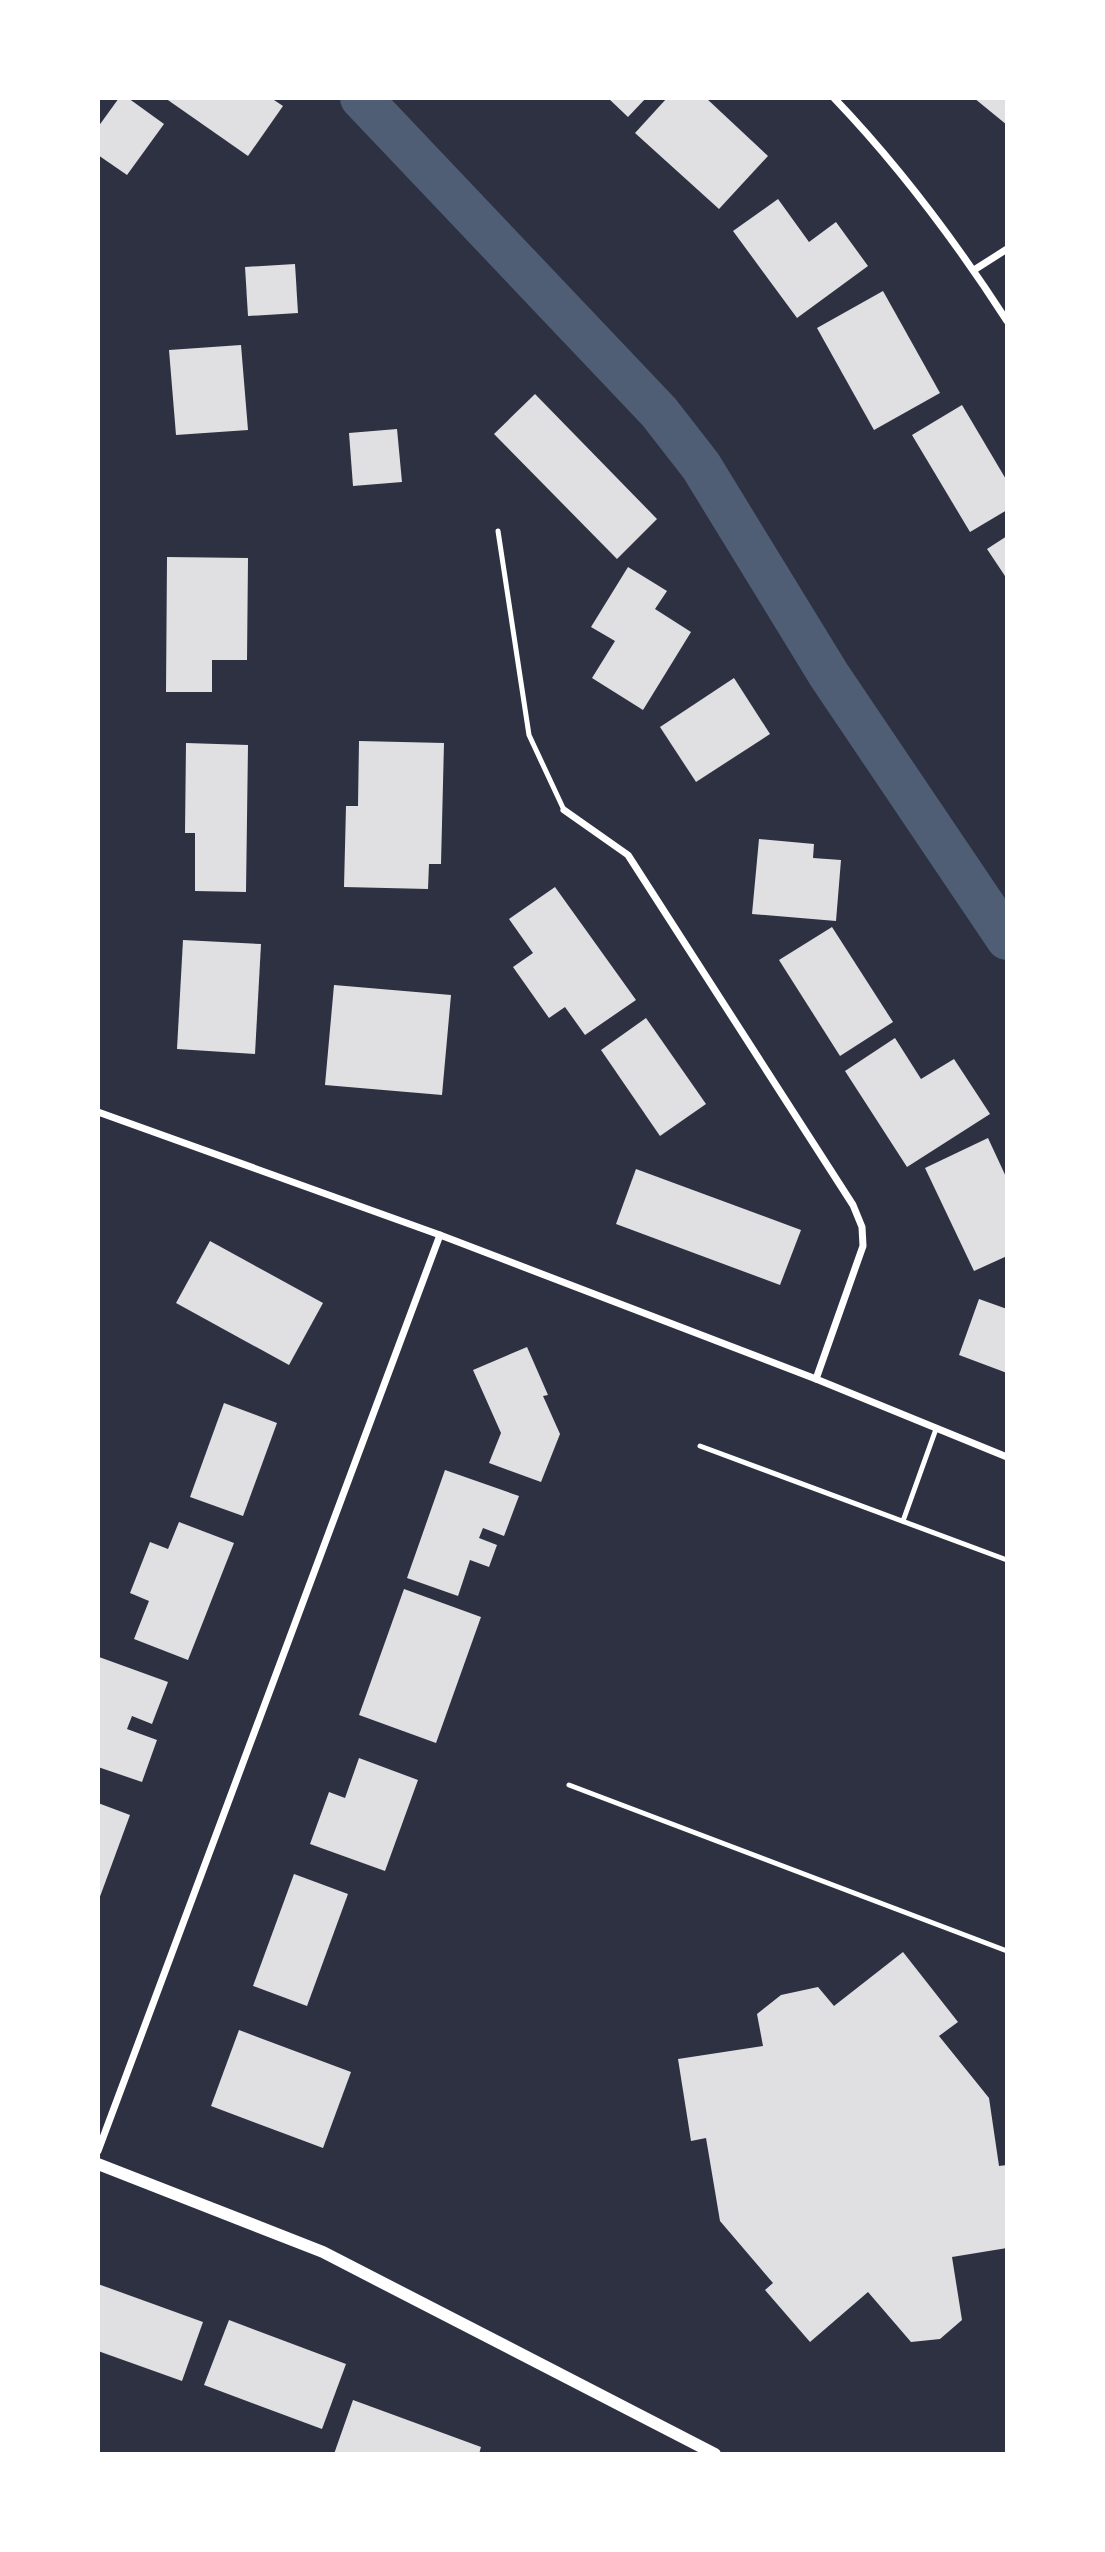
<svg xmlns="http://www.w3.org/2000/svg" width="1105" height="2552" font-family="Georgia,serif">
  <rect width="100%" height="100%" fill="#2d3142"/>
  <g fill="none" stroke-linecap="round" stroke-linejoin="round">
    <polyline stroke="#4f5d75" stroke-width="42" points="361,98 659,412 701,466 829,675 1007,939"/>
  </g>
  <g fill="#e0e0e3">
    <polygon points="119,98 128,98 164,124 127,175 98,155 98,127"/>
    <polygon points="165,98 271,98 283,106 248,156"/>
    <polygon points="608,98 646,98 628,117"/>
    <polygon points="667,98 706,98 768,156 719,209 635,133"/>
    <polygon points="974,98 1007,98 1007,125"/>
    <polygon points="778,199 809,242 836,222 868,266 797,318 733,231"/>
    <polygon points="295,264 298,313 248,316 245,267"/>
    <polygon points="883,291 940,393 874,430 817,328"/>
    <polygon points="241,345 248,430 176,435 169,350"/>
    <polygon points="535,394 657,519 617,559 494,434"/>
    <polygon points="962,405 1007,481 1007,510 970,532 912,435"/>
    <polygon points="397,429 402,482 353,486 349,433"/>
    <polygon points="1007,536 1007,579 987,549"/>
    <polygon points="167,557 248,558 247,660 212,660 212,692 166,692"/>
    <polygon points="628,567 667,591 655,609 691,632 643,710 592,678 615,641 591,627"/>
    <polygon points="734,678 770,734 696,782 660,727"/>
    <polygon points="359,741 444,743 441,864 429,864 428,889 344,887 346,806 358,806"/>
    <polygon points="186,743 248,745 246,892 195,891 195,833 185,833"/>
    <polygon points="759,839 814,844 813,858 841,860 836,921 752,914"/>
    <polygon points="555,887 636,1000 585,1035 565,1007 549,1018 513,967 533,953 509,919"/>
    <polygon points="832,927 893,1022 840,1056 779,960"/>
    <polygon points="183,940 261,944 255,1054 177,1049"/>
    <polygon points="334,985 451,995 442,1095 325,1085"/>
    <polygon points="646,1018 706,1104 660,1136 601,1050"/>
    <polygon points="895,1038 921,1079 954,1059 990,1114 907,1167 845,1071"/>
    <polygon points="988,1138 1007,1179 1007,1256 974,1271 925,1168"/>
    <polygon points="636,1169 801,1230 780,1285 616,1224"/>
    <polygon points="210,1241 323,1303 289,1365 176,1303"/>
    <polygon points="979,1299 1007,1309 1007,1373 959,1355"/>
    <polygon points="527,1347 548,1395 543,1396 560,1434 541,1482 489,1463 501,1433 473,1370"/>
    <polygon points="224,1403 277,1423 243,1516 190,1497"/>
    <polygon points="445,1470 519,1496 504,1536 483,1528 479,1538 497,1545 489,1567 470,1560 458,1596 407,1578"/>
    <polygon points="179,1522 234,1543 188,1660 134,1639 149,1601 130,1593 150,1542 168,1549"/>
    <polygon points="404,1589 481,1617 436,1743 359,1715"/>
    <polygon points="99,1657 168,1682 152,1724 132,1716 127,1729 157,1740 142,1782 98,1767"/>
    <polygon points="359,1758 418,1780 385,1871 310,1844 329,1792 345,1798"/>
    <polygon points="98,1803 130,1815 98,1902"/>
    <polygon points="294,1874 348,1894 307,2006 253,1986"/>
    <polygon points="903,1952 958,2022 939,2036 989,2098 999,2166 1007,2165 1007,2248 952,2257 962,2320 940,2339 911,2342 868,2292 810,2342 765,2290 773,2283 720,2221 706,2138 691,2141 678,2059 763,2046 757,2014 781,1995 818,1987 834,2006"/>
    <polygon points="239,2030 351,2072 323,2148 211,2106"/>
    <polygon points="98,2284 203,2322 182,2381 98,2351"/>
    <polygon points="229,2320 346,2364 322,2429 204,2385"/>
    <polygon points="353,2400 481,2447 479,2454 334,2454"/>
  </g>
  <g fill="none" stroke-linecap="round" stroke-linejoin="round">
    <g stroke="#fff" stroke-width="5">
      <polyline points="498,531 529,735 564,810"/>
      <polyline points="700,1446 1007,1560"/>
      <polyline points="903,1521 936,1429"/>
      <polyline points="569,1785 1007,1951"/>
    </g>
    <g stroke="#fff" stroke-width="7">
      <path d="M 834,98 C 899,166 956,242 1007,321"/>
      <polyline points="974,270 1007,249"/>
      <polyline points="564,810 628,855 853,1205 862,1227 863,1246 816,1379"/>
      <polyline points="98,1112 440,1235 816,1379 1007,1457"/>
      <polyline points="98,2151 440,1235"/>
    </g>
    <polyline stroke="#fff" stroke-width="12" points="98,2164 323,2252 715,2454"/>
  </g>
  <rect width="1105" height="2552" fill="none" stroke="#ffffff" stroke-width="200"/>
</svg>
